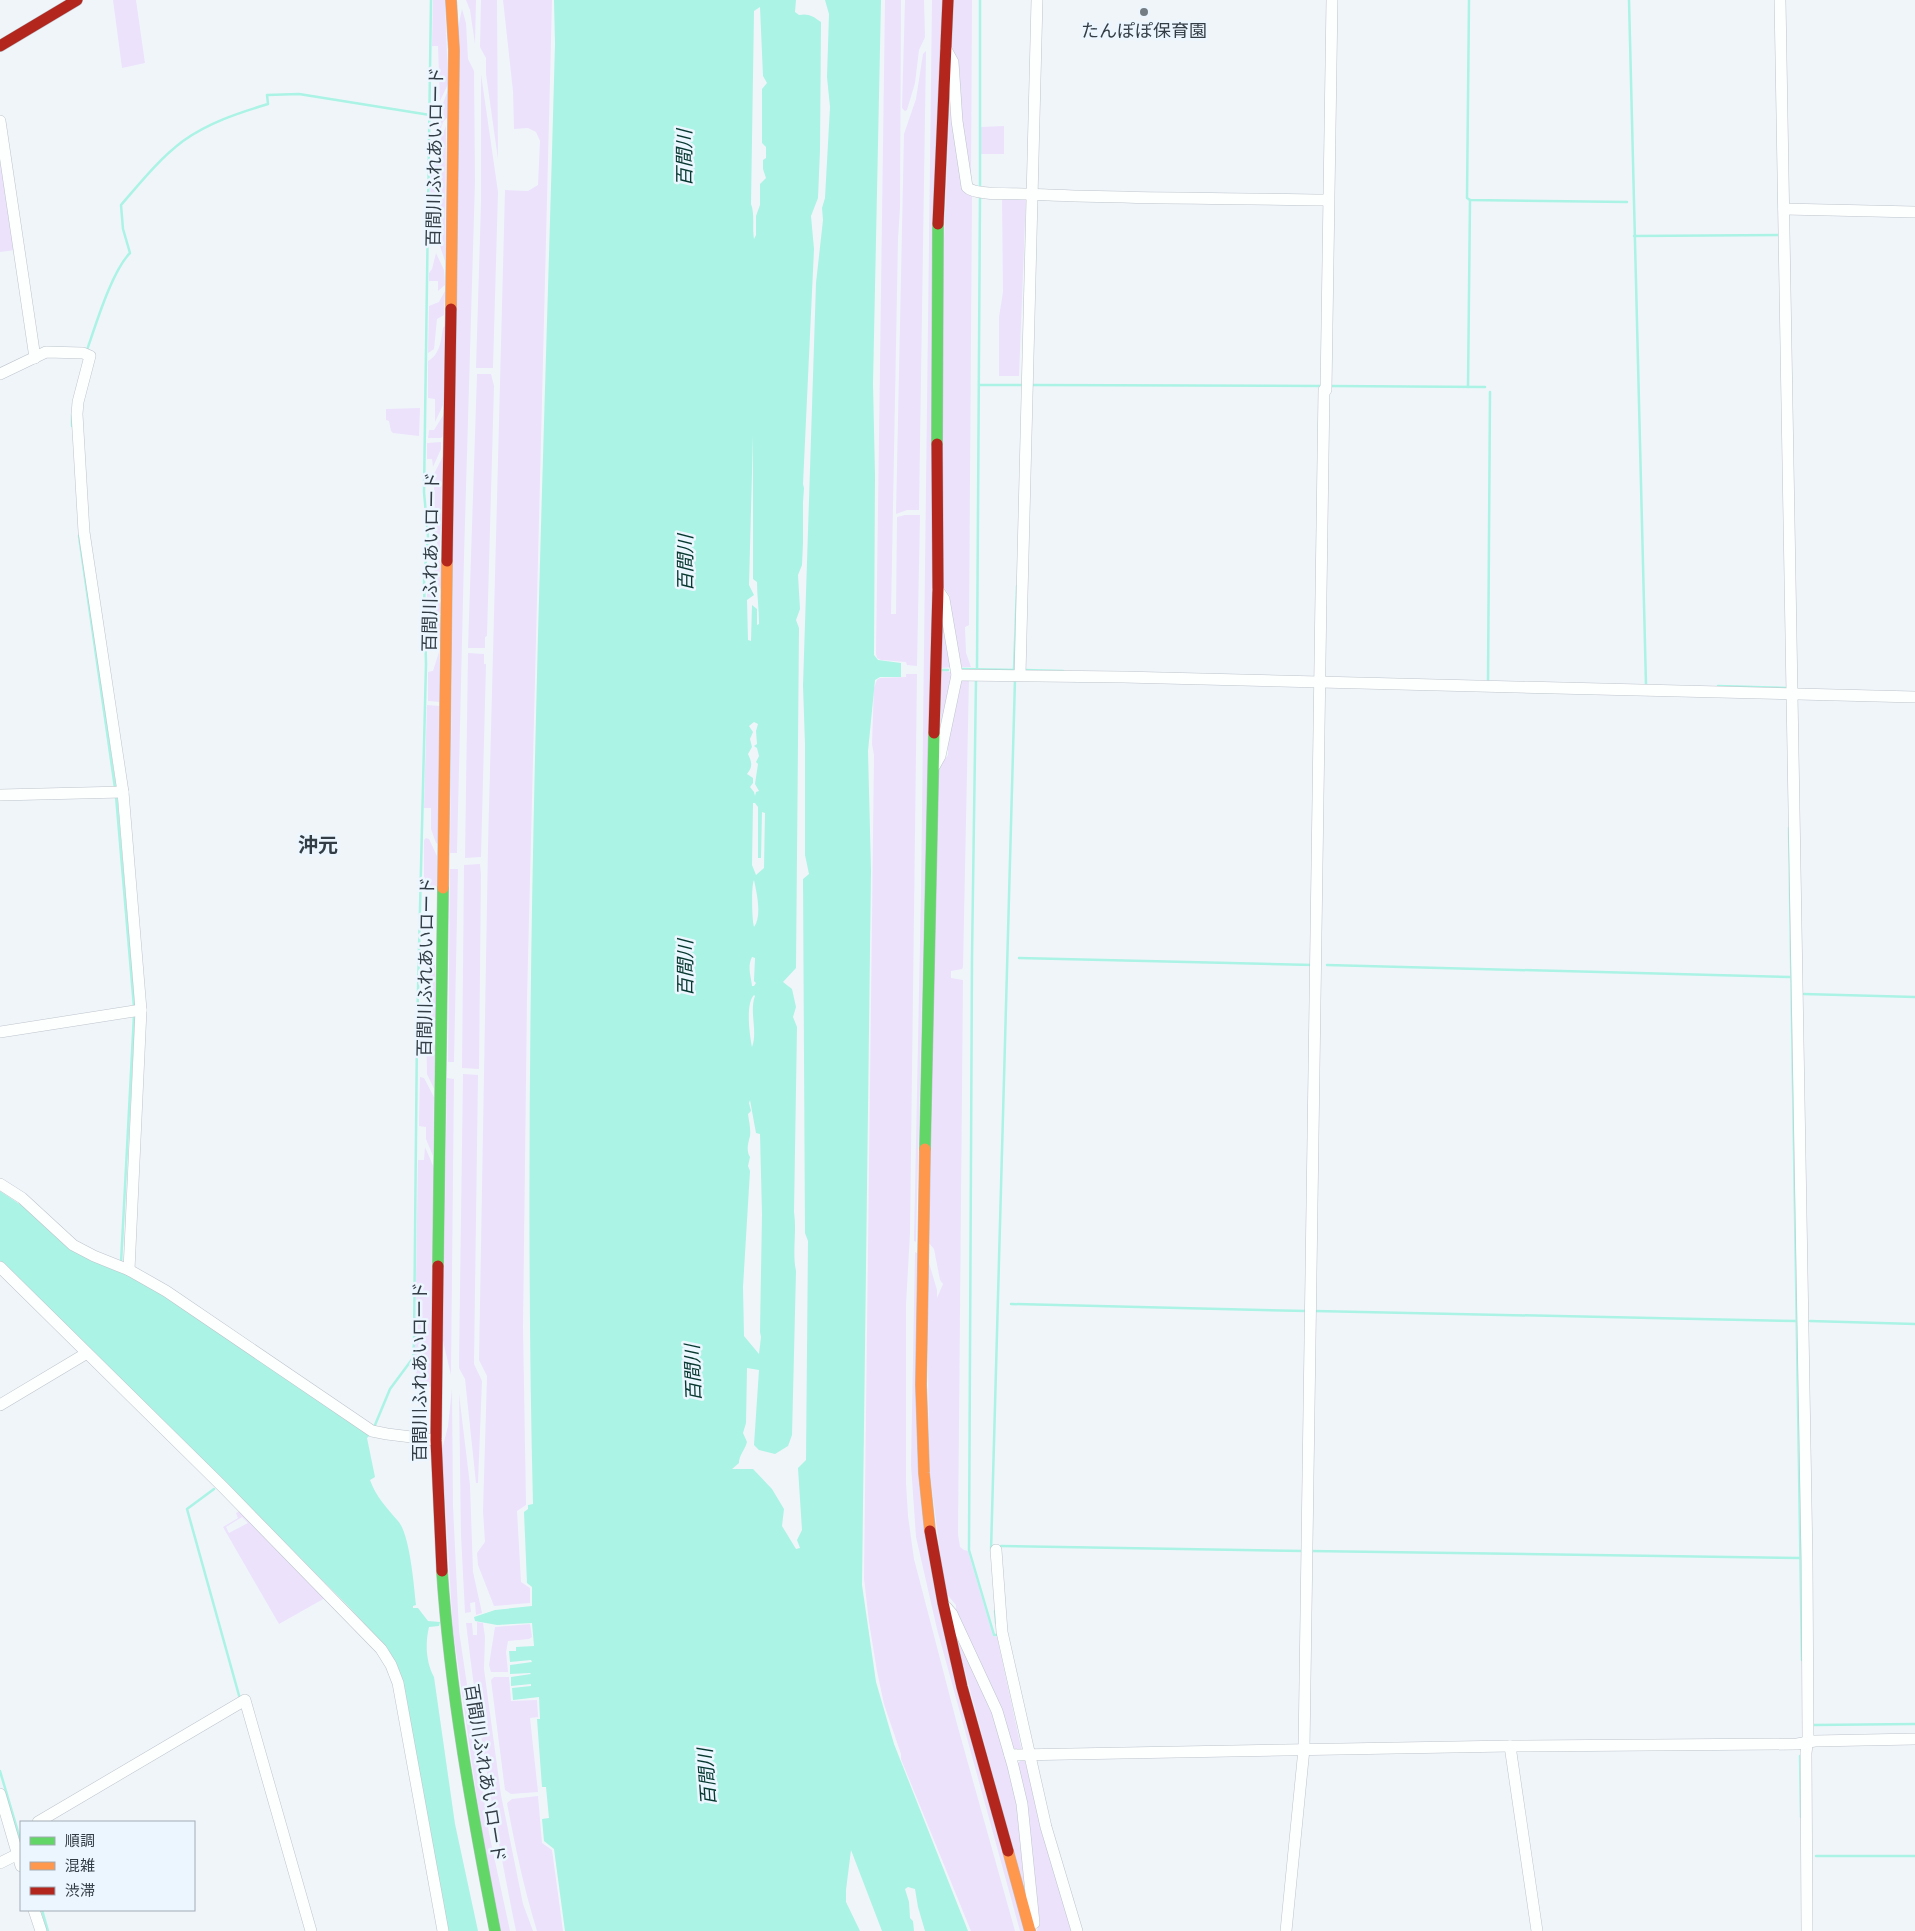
<svg xmlns="http://www.w3.org/2000/svg" width="1915" height="1931" font-family="'Zilla Slab','Noto Sans JP',serif">
  <rect width="100%" height="100%" fill="#f0f5fa"/>
  <g fill="#ece2fc" fill-rule="evenodd">
    <polygon points="113,0 136,0 145,63 122,68"/>
    <polygon points="433,0 445,0 448,84 440,101 438,46 432,46"/>
    <polygon points="466,0 476,0 475,44 470,10"/>
    <polygon points="481,0 497,0 498,159 486,74 486,58 480,47"/>
    <polygon points="503,0 552,0 527,999 523,1327 526,1505 517,1511 521,1582 530,1588 530,1603 494,1606 478,1565 477,1553 485,1542 483,1511 487,1376 479,1360 488,846 505,190 528,191 538,185 540,141 536,132 528,128 514,129 513,91"/>
    <polygon points="885,0 901,0 901,3 900,208 898,239 891,614 896,614 897,517 905,515 920,515 917,666 907,665 906,662 881,660 877,658 876,654"/>
    <polygon points="905,0 924,0 925,37 919,50 915,83 907,110 905,111 902,108"/>
    <polygon points="932,0 942,0 932,587 916,1242 914,1241 921,892"/>
    <polygon points="954,0 972,0 971,186 960,105 959,61 952,47"/>
    <polygon points="462,9 466,23 468,59 474,71 475,181 464,557 457,853 450,853 458,28"/>
    <polygon points="926,51 919,510 907,510 896,514 904,134 916,99 923,54"/>
    <polygon points="481,74 498,192 493,368 476,368 481,203"/>
    <polygon points="951,74 972,195 969,625 965,627 966,653 971,667 958,667 950,611 950,596 941,583 941,311"/>
    <polygon points="448,90 447,118 443,122 438,137 440,111"/>
    <polygon points="446,126 445,261 438,240 439,203 430,203 431,160 439,160 439,143"/>
    <polygon points="1004,126 1004,154 981,154 981,127"/>
    <polygon points="0,148 16,250 0,252"/>
    <polygon points="1026,195 1019,376 999,376 999,317 1003,292 1002,199"/>
    <polygon points="436,253 444,270 445,285 438,291 438,281 429,281 429,273 432,269"/>
    <polygon points="445,291 444,315 437,319 434,349 428,353 429,306 439,302"/>
    <path d="M 445,326 L 443,405 L 435,422 L 435,399 L 428,398 L 428,361 C 440,355 441,340 443,328 Z"/>
    <polygon points="477,374 491,374 494,386 487,636 485,637 485,648 468,648"/>
    <polygon points="420,408 419,436 393,433 391,431 389,421 386,420 386,409"/>
    <polygon points="444,414 443,436 441,438 428,438 429,430 434,430"/>
    <polygon points="441,442 441,449 433,467 432,459 427,459 427,443"/>
    <polygon points="443,456 440,551 435,538 434,482 434,474"/>
    <polygon points="435,551 441,563 441,589 434,579"/>
    <polygon points="432,588 435,589 440,601 441,645 436,631 427,629 427,590"/>
    <polygon points="941,611 953,667 941,668"/>
    <polygon points="439,652 440,702 428,701 428,672 433,671"/>
    <polygon points="468,653 484,654 484,664 486,664 481,857 465,858"/>
    <polygon points="941,671 952,672 941,741"/>
    <polygon points="906,674 917,674 910,1233 906,1305 906,1483 908,1516 914,1559 957,1724 1015,1931 971,1931 901,1759 901,1754 884,1704 877,1671 869,1622 864,1578 874,755 872,744 874,688 877,680 880,678 906,677"/>
    <polygon points="969,677 963,967 962,969 951,971 951,978 963,980 958,1534 960,1547 964,1550 968,1551 993,1636 997,1637 1022,1752 1010,1747 956,1613 956,1605 945,1592 929,1465 927,1256 937,1290 937,1298 943,1284 940,1280 934,1249 929,1243 938,768 948,755 948,741 958,682"/>
    <polygon points="427,705 440,706 438,844 436,843 431,829 431,808 424,808"/>
    <polygon points="426,838 429,839 437,856 437,889 433,891 424,877 424,840"/>
    <polygon points="480,864 481,875 479,1069 462,1068 464,865"/>
    <polygon points="450,869 458,869 454,1062 448,1062"/>
    <polygon points="429,964 435,965 436,1030 428,1016"/>
    <polygon points="426,1027 431,1030 435,1047 434,1089 427,1074"/>
    <polygon points="463,1074 478,1075 474,1364 482,1381 478,1483 476,1483 465,1379 459,1368 459,1361"/>
    <polygon points="420,1077 424,1078 434,1097 433,1156 426,1139 426,1127 419,1126"/>
    <polygon points="447,1078 454,1079 451,1375 443,1341"/>
    <polygon points="425,1147 434,1168 431,1387 410,1385 417,1371 409,1366 414,1359 415,1344 418,1160 424,1160"/>
    <polygon points="915,1252 917,1253 923,1508 1024,1931 1020,1931 937,1629 916,1537 911,1465"/>
    <polygon points="452,1389 453,1506 459,1631 489,1833 510,1931 501,1931 482,1834 453,1630 442,1450 448,1426"/>
    <polygon points="459,1394 470,1485 473,1572 482,1613 476,1615 475,1602 470,1603 471,1612 465,1613 461,1535"/>
    <path d="M 240,1511 L 325,1598 L 279,1624 L 223,1527 L 238,1518 L 236,1513 ZM 242,1517 L 248,1523 L 229,1533 L 226,1527 Z"/>
    <path d="M 477,1622 L 483,1623 L 485,1637 L 484,1669 L 501,1795 L 523,1904 L 533,1931 L 516,1931 C 495,1829 478,1726 466,1623 L 472,1623 L 473,1635 L 477,1635 Z"/>
    <polygon points="952,1623 995,1714 1020,1806 1028,1906"/>
    <polygon points="530,1624 532,1637 529,1639 508,1641 506,1652 508,1672 491,1672 489,1665 495,1627"/>
    <polygon points="494,1677 509,1677 511,1701 537,1700 538,1717 530,1718 538,1792 511,1794 505,1790 491,1680"/>
    <polygon points="1022,1758 1024,1758 1071,1931 1037,1931 1040,1919 1036,1906 1016,1767"/>
    <path d="M 538,1796 L 542,1843 L 552,1850 L 563,1931 L 537,1931 C 524,1889 515,1846 507,1803 L 512,1799 Z"/>
  </g>
  <g fill="#abf3e5" fill-rule="evenodd">
    <path d="M 554,0 L 796,0 L 795,12 L 799,15 C 808,13 813,16 821,22 L 820,150 L 818,198 L 811,216 L 814,249 L 803,484 L 804,488 L 803,502 L 803,543 L 802,565 L 798,575 L 800,609 L 796,620 L 799,628 L 796,968 L 783,982 L 792,989 L 796,1007 L 793,1017 L 797,1027 L 794,1212 C 797,1232 792,1252 796,1271 L 792,1435 L 788,1446 L 775,1454 L 759,1450 L 754,1445 L 759,1370 L 747,1368 L 746,1423 L 743,1433 L 747,1442 C 745,1450 739,1455 739,1463 L 732,1469 L 753,1469 L 772,1489 L 784,1509 L 782,1526 L 796,1549 L 800,1548 L 797,1540 L 802,1530 L 798,1468 L 806,1460 L 808,1241 L 805,1233 L 803,879 L 809,874 L 805,855 L 805,744 L 803,686 L 816,283 L 823,220 L 822,208 L 825,198 L 830,107 L 827,77 L 829,14 L 825,0 L 881,0 L 873,384 L 875,475 L 874,655 L 878,660 L 901,663 L 901,677 L 880,677 L 875,680 L 868,751 L 871,870 L 862,1585 L 876,1682 L 894,1744 L 968,1931 L 925,1931 L 918,1907 L 915,1889 L 908,1887 L 905,1889 L 909,1902 L 910,1918 L 913,1921 L 914,1931 L 882,1931 L 851,1850 L 846,1890 L 846,1902 L 860,1931 L 565,1931 L 554,1849 L 544,1841 L 542,1819 L 549,1818 L 546,1787 L 542,1787 L 537,1719 L 540,1719 L 539,1697 L 513,1700 L 512,1688 L 531,1686 L 531,1684 L 511,1686 L 511,1677 L 531,1674 L 530,1673 L 510,1674 L 510,1665 L 532,1662 L 531,1660 L 510,1662 L 509,1651 L 516,1651 L 516,1647 L 534,1646 L 532,1623 L 497,1625 L 475,1621 L 474,1617 L 495,1610 L 532,1606 L 532,1587 L 527,1583 L 524,1512 L 528,1509 L 528,1505 L 533,1504 C 521,1018 542,531 555,44 ZM 760,7 L 763,76 L 767,83 L 762,89 L 762,143 L 766,147 L 766,158 L 763,160 L 763,169 L 766,178 L 760,184 L 760,205 L 756,216 L 756,235 L 754,239 C 752,228 755,214 751,204 L 754,11 ZM 753,435 L 753,579 L 757,582 C 757,596 759,609 759,624 L 757,625 L 757,609 L 752,605 L 751,641 L 748,640 L 747,600 L 754,595 L 749,585 ZM 754,722 L 758,724 L 756,731 L 757,744 L 754,746 L 757,748 L 759,756 L 756,762 L 758,764 L 755,784 L 759,791 L 756,792 L 755,796 L 754,792 L 750,787 L 753,783 L 753,778 L 747,774 C 753,766 752,763 748,754 L 752,747 L 750,739 L 753,732 L 749,726 ZM 753,803 L 755,803 L 758,807 L 758,858 L 761,858 L 762,812 L 765,813 L 764,868 L 756,875 L 752,865 ZM 754,880 C 757,894 762,916 754,927 C 752,921 751,886 754,880 ZM 752,957 L 755,958 L 754,981 L 756,983 L 754,986 L 752,986 C 751,976 747,967 752,957 ZM 754,995 L 755,996 C 749,1012 758,1031 752,1047 C 750,1037 745,1004 754,995 ZM 750,1100 L 756,1133 L 760,1134 L 762,1214 L 760,1332 L 761,1337 L 759,1354 L 744,1336 L 743,1287 L 750,1171 L 748,1166 L 750,1157 C 746,1150 748,1144 750,1136 C 751,1130 749,1121 748,1114 L 751,1111 L 749,1103 Z"/>
    <path d="M 0,1191 L 121,1272 L 144,1284 L 181,1307 L 370,1435 L 367,1438 L 375,1477 L 370,1480 C 376,1497 387,1508 398,1521 C 410,1534 414,1587 416,1605 L 413,1606 L 413,1608 L 418,1608 L 428,1621 L 440,1622 L 439,1626 L 429,1627 C 425,1644 426,1662 434,1677 L 455,1824 L 478,1931 L 446,1931 L 388,1649 L 348,1606 L 240,1497 L 0,1261 Z"/>
  </g>
  <g fill="none" stroke-linecap="round" stroke-linejoin="round">
    <g stroke="#abf3e5" stroke-width="2.5">
      <polyline points="1469,0 1467,198 1470,200 1627,202"/>
      <polyline points="1629,0 1646,685"/>
      <polyline points="980,188 980,0"/>
      <polyline points="1634,236 1780,235"/>
      <path d="M 87,350 C 96,324 112,271 130,253 L 123,229 L 121,205 C 140,183 159,159 183,141 C 208,123 238,113 268,104 L 267,95 L 299,94 L 430,115"/>
      <polyline points="979,385 1024,385"/>
      <polyline points="1032,385 1321,386"/>
      <polyline points="1331,386 1485,387"/>
      <polyline points="1468,387 1470,200"/>
      <polyline points="72,414 72,426"/>
      <polyline points="79,536 115,788"/>
      <polyline points="962,669 1016,670"/>
      <polyline points="977,669 980,196"/>
      <polyline points="941,670 948,670"/>
      <polyline points="1014,670 1017,586"/>
      <polyline points="1024,670 1063,671"/>
      <polyline points="976,680 972,957 969,1550 994,1635 998,1635"/>
      <polyline points="1488,682 1490,392"/>
      <polyline points="1718,686 1787,688"/>
      <polyline points="116,796 134,1007"/>
      <polyline points="1789,828 1802,1660"/>
      <polyline points="1019,958 1313,965"/>
      <polyline points="1327,965 1790,977"/>
      <polyline points="1804,994 1915,997"/>
      <polyline points="121,1263 134,1015"/>
      <polyline points="1011,1304 1306,1311"/>
      <polyline points="1315,1311 1796,1321"/>
      <polyline points="1810,1321 1915,1324"/>
      <polyline points="375,1425 390,1389 413,1358 414,1343 417,1031 426,664 424,581 428,537 424,492 431,0"/>
      <polyline points="214,1489 187,1509 240,1699"/>
      <polyline points="1001,1546 1303,1551"/>
      <polyline points="991,1551 1015,679"/>
      <polyline points="1310,1551 1800,1558"/>
      <polyline points="995,1611 996,1623"/>
      <polyline points="1813,1725 1915,1724"/>
      <polyline points="1800,1756 1801,1817"/>
      <polyline points="0,1771 21,1842"/>
      <polyline points="1816,1856 1915,1856"/>
      <polyline points="42,1910 48,1931"/>
    </g>
    <g stroke="#bdc5cb" stroke-width="12">
      <g id="street">
        <polyline points="1780,0 1807,1561 1808,1737 1806,1753 1807,1931"/>
        <path d="M 946,49 L 953,62 L 957,121 L 967,187 C 975,196 1013,193 1026,194 C 1127,199 1228,198 1328,200"/>
        <polyline points="0,121 35,358"/>
        <polyline points="1784,209 1915,212"/>
        <polyline points="0,374 46,352 83,353 90,356 78,402 77,414 84,532 123,792 141,1010 129,1270"/>
        <polyline points="1326,390 1332,0"/>
        <polyline points="957,675 1123,677 1915,697"/>
        <polyline points="1020,675 1037,0"/>
        <polyline points="935,765 940,756 957,675 944,599 938,590"/>
        <polyline points="0,795 123,792"/>
        <polyline points="0,1032 141,1010"/>
        <polyline points="0,1184 22,1198 73,1245 94,1256 129,1270 166,1291 372,1431 387,1434 436,1440"/>
        <polyline points="0,1267 223,1487 381,1649 391,1665 398,1683 443,1931"/>
        <polyline points="0,1405 87,1353"/>
        <polyline points="996,1550 1002,1632 1046,1827 1077,1931"/>
        <polyline points="946,1607 952,1614 997,1711 1013,1766 1022,1804 1034,1923 1030,1925"/>
        <polyline points="1510,1746 1537,1931"/>
        <polyline points="1010,1755 1510,1746 1797,1744 1815,1741 1915,1739"/>
        <polyline points="0,1794 21,1866"/>
        <polyline points="38,1822 245,1700 311,1931"/>
        <polyline points="0,1863 18,1854"/>
        <polyline points="34,1910 41,1931"/>
        <polyline points="1286,1931 1304,1749 1324,390"/>
      </g>
    </g>
    <g stroke="#bdc5cb" stroke-width="12">
      <g id="fast">
        <polyline points="937,444 938,224"/>
        <polyline points="925,1149 934,733"/>
        <polyline points="438,1266 443,888"/>
        <path d="M 442,1571 C 450,1692 472,1812 495,1931"/>
      </g>
    </g>
    <g stroke="#bdc5cb" stroke-width="12">
      <g id="slow">
        <polyline points="451,309 454,50 451,0"/>
        <polyline points="443,888 447,561"/>
        <polyline points="925,1149 921,1385 924,1473 930,1531"/>
        <polyline points="1008,1851 1030,1931"/>
      </g>
    </g>
    <g stroke="#bdc5cb" stroke-width="12">
      <g id="jam">
        <polyline points="0,46 77,0"/>
        <polyline points="938,224 948,0"/>
        <polyline points="447,561 451,309"/>
        <polyline points="934,733 938,589 937,444"/>
        <polyline points="438,1266 436,1440 442,1571"/>
        <polyline points="930,1531 943,1603 962,1687 1008,1851"/>
      </g>
    </g>
    <use href="#street" stroke="#fdfefe" stroke-width="11"/>
    <use href="#fast" stroke="#63d668" stroke-width="11"/>
    <use href="#slow" stroke="#ff974d" stroke-width="11"/>
    <use href="#jam" stroke="#b3261e" stroke-width="11"/>
  </g>
  <circle fill="#757d84" stroke="#ecf6fe" stroke-width="2" cx="1144" cy="12" r="5"/>
  <g text-anchor="middle" dominant-baseline="central" stroke-width="5" stroke-linejoin="round" paint-order="stroke">
    <g font-size="18" fill="#333d45" stroke="#ecf6fe">
      <text x="1144" y="31">たんぽぽ保育園</text>
    </g>
    <g font-size="18" fill="#333d45" stroke="#ecf6fe">
      <text transform="translate(435 157) rotate(-89)">百間川ふれあいロード</text>
      <text transform="translate(431 562) rotate(-89)">百間川ふれあいロード</text>
      <text transform="translate(426 967) rotate(-89)">百間川ふれあいロード</text>
      <text transform="translate(420 1372) rotate(-90)">百間川ふれあいロード</text>
      <text transform="translate(485 1773) rotate(81)">百間川ふれあいロード</text>
    </g>
    <g font-size="19" font-style="italic" fill="#073830" stroke="#ecf6fe">
      <text transform="translate(684 158) rotate(-90)">百間川</text>
      <text transform="translate(685 563) rotate(-90)">百間川</text>
      <text transform="translate(685 968) rotate(-90)">百間川</text>
      <text transform="translate(693 1373) rotate(-92)">百間川</text>
      <text transform="translate(707 1777) rotate(-94)">百間川</text>
    </g>
    <g font-size="20" font-weight="bold" fill="#333d45" stroke="#ecf6fe">
      <text x="318" y="845">沖元</text>
    </g>
  </g>
  <rect x="20" y="1821" width="175" height="90" fill="#ecf6fe" stroke="#a2acb4"/>
  <rect x="30" y="1837" width="25" height="8" fill="#63d668" stroke="#a2acb4"/>
  <text x="65" y="1846" font-size="15" fill="#333d45">順調</text>
  <rect x="30" y="1862" width="25" height="8" fill="#ff974d" stroke="#a2acb4"/>
  <text x="65" y="1871" font-size="15" fill="#333d45">混雑</text>
  <rect x="30" y="1887" width="25" height="8" fill="#b3261e" stroke="#a2acb4"/>
  <text x="65" y="1896" font-size="15" fill="#333d45">渋滞</text>
</svg>
